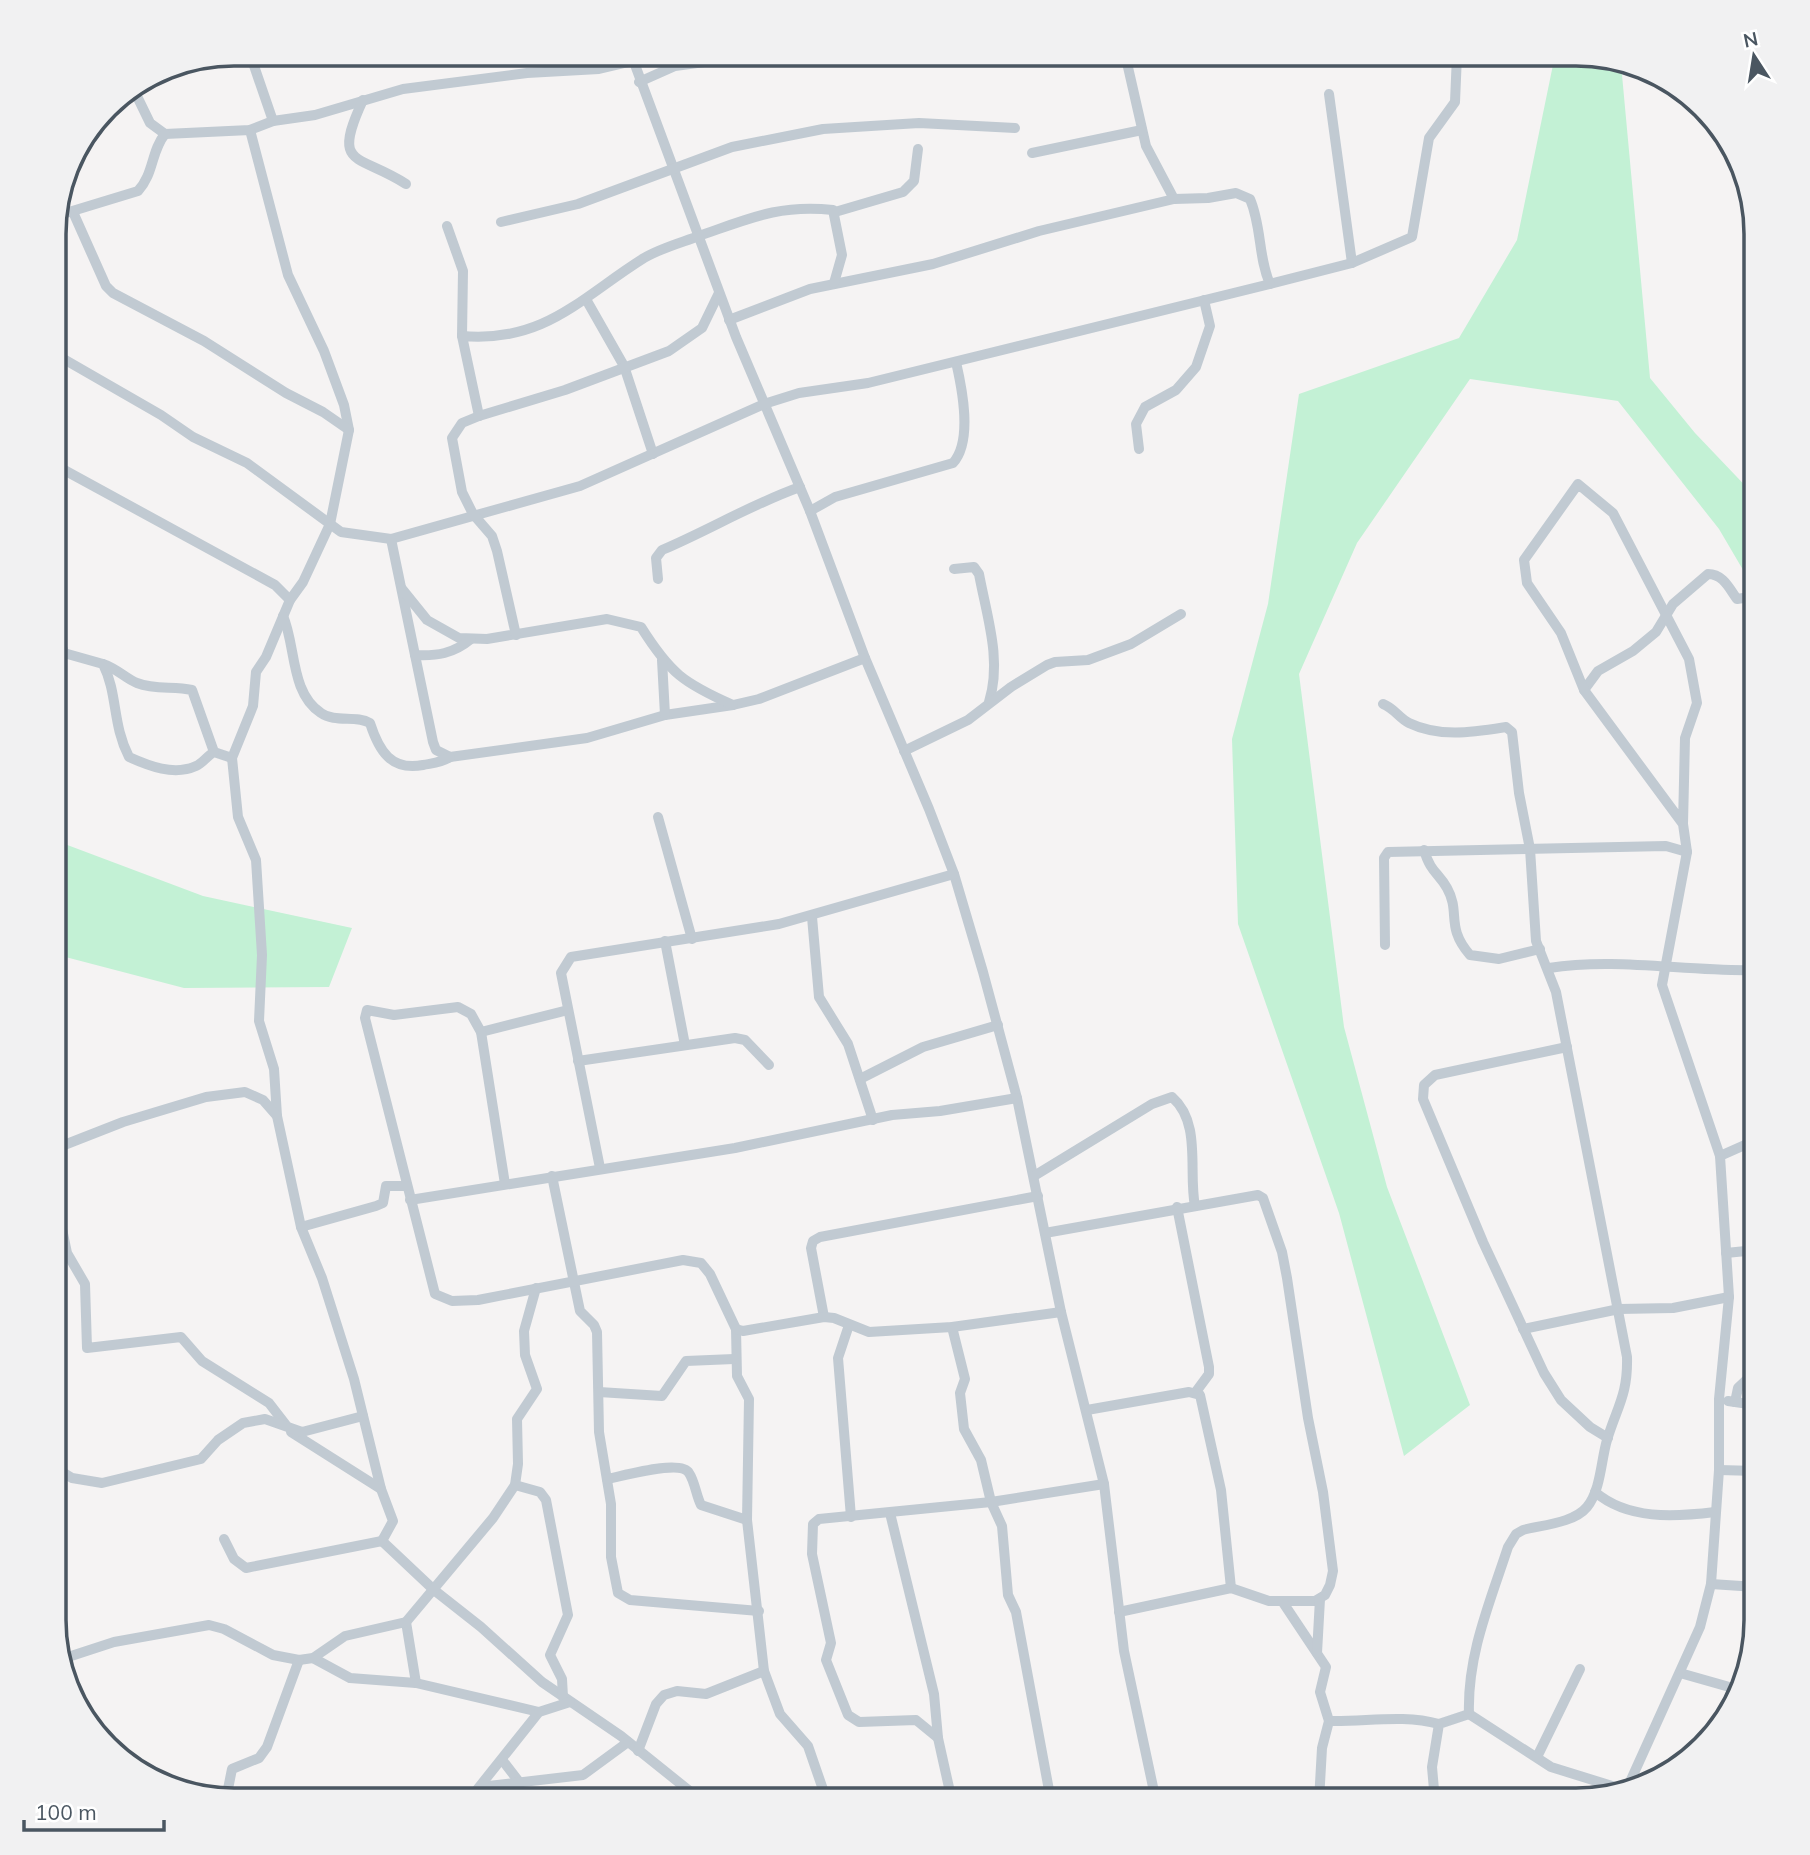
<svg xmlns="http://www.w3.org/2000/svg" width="1810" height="1855" font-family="Mulish,sans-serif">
  <rect width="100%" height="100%" fill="#f5f3f3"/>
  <g fill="#c3f1d5">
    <polygon points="1555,55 1587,55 1621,64 1650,378 1695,433 1756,497 1756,592 1719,529 1618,401 1470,379 1357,543 1299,674 1344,1027 1387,1187 1470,1405 1404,1456 1339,1213 1238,924 1232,739 1268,604 1299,394 1459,338 1517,240"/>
    <polygon points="54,840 203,896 352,928 329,987 184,988 54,954"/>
  </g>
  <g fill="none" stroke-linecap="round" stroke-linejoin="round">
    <g stroke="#c1cad2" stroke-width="10">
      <polyline points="250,54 273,121"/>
      <polyline points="631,54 736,337 810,511 865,658 929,809 954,874 983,972 1017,1098 1061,1312 1104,1484 1124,1651 1156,1801"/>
      <polyline points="1125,54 1146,146 1174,199"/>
      <polyline points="639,82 675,66 764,54"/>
      <polyline points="133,88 150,123 165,134 250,130 273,121 315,115 403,89 527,73 599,69 633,61"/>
      <polyline points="1329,94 1352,263"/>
      <path d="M 363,100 C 331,169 358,153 406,184"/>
      <polyline points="250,130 288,275 324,351 344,405 349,430 330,524 303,582 290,600 266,657 256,672 253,706 232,758 238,817 256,860 262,955 259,1021 274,1069 277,1116"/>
      <polyline points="1032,153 1142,130"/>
      <polyline points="73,212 106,286 113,293 204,341 286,393 323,412 349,430"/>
      <polyline points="835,212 903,192 914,181 918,149"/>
      <path d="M 56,216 L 138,191 C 154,174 151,151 165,134"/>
      <polyline points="501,222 578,204 732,147 823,129 919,123 1015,128"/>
      <polyline points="447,226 463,271 462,336"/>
      <polyline points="587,301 624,366 653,454"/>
      <path d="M 729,320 L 810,289 L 933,264 L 1039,231 L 1174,199 L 1208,198 L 1236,193 L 1250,199 C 1262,227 1258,257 1270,284 L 1352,263 L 1412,237 L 1429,138 L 1455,102 L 1457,55"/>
      <polyline points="55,354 161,415 193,437 247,463 341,532 391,539 580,486 764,404 799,393 868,383 1270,284"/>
      <path d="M 479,416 L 462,336 C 545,343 580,298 644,258 C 661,248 680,243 699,236 C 748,219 779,204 833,210 L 842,255 L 834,283"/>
      <polyline points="1139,449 1136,424 1145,407 1176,390 1196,367 1210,326 1204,300"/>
      <polyline points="55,465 275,585 290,600"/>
      <path d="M 810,511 L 835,497 L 953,463 C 973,441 962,388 956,362"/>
      <polyline points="391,539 433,742 436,750 450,757 587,738 665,715 733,705 759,699 865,658"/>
      <path d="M 954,569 L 974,567 L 979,574 C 987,617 1002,660 989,702"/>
      <path d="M 658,579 L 656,558 L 662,550 C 709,530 752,504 800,487"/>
      <path d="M 402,589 L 427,620 L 459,638 L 487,639 L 607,619 L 641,627 C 670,673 683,683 733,705"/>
      <path d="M 283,616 C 296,645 290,693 321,713 C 335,723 356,715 370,723 C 379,751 391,771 423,765 C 433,763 441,763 450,757"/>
      <path d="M 55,627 L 64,653 L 103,664 C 118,694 112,724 129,757 C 149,766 174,776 196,766 C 203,763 207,756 214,752 L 232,758"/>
      <polyline points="516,635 497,551 492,536 473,514 462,492 452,438 462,423 479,416 565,390 669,351 702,328 719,293"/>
      <path d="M 415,655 C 437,656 453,654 471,639"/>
      <polyline points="662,660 665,715"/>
      <path d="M 103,664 C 118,669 126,679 137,683 C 155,690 173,686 192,690 L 214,752"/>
      <polyline points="55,665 64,653"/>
      <path d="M 1584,690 L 1598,671 L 1633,651 L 1656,632 L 1673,604 L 1708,574 C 1723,574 1729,588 1737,599 L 1756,596"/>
      <path d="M 1383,704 C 1394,708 1399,718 1409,723 C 1440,738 1474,732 1506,727 L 1512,732 L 1519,793 L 1530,849 L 1536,941 L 1556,992 L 1627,1357 C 1628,1395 1617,1407 1607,1440 C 1601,1460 1601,1490 1587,1507 C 1574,1523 1542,1525 1523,1530 L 1516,1534 L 1508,1547 C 1490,1602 1467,1655 1469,1714"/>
      <polyline points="904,751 968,720 1011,687 1047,665 1055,662 1088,660 1131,644 1181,614"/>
      <polyline points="658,817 692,939"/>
      <path d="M 1424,850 C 1431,873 1438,872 1447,888 C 1461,913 1445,926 1470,955 L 1499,959 L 1540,949"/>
      <polyline points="812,917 819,997 848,1044 873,1120"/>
      <polyline points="665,941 685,1045"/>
      <polyline points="1385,945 1384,858 1388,852 1666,846 1687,852"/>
      <path d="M 1549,968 C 1617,957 1687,972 1756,970"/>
      <polyline points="481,1032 568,1010"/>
      <polyline points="1567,1047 1435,1075 1424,1085 1423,1099 1483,1242 1544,1373 1561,1400 1590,1427 1608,1438"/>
      <polyline points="578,1061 735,1038 745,1040 769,1065"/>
      <polyline points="860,1079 923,1047 998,1025"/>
      <polyline points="54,1149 123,1122 206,1097 245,1092 263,1100 277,1116 301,1227 322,1278 354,1379 381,1489 393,1521 382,1541 434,1590 481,1627 542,1682 621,1736 702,1801"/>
      <polyline points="1720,1156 1756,1140"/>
      <polyline points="600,1168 561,973 571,957 779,924 954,874"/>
      <polyline points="552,1176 580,1311 594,1325 597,1332 599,1432 611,1504 611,1557 618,1593 630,1600 759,1611"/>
      <path d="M 1034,1176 L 1152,1104 L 1172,1097 C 1202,1123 1188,1172 1195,1206"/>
      <polyline points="505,1184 481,1032 471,1014 458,1007 394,1015 367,1010 365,1018 435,1294 452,1301 478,1300 683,1260 701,1263 710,1274 736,1329 737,1376 749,1399 747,1520 764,1671 780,1714 808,1746 827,1801"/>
      <polyline points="54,1190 67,1253 85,1284 87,1348 181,1337 202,1361 269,1403 286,1425"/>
      <polyline points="410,1200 735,1148 892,1115 940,1111 1017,1098"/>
      <polyline points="1177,1207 1209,1367 1209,1374 1195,1393"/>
      <polyline points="301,1227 376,1206 383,1203 386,1186 406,1186"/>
      <polyline points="1045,1233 1258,1195 1263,1198 1282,1252 1287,1278 1308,1418 1323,1492 1333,1571 1330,1585 1325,1595 1315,1601 1269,1601 1231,1588 1119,1612"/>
      <polyline points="1726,1253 1756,1250"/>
      <polyline points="824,1317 811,1248 813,1241 820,1237 1038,1196"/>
      <polyline points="849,1325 838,1358 851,1517"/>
      <polyline points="952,1327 965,1379 960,1393 964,1429 981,1460 991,1502 1002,1526 1008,1595 1016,1612 1051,1801"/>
      <polyline points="736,1329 743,1331 824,1317 834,1318 869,1332 952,1327 1061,1312"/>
      <polyline points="1523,1329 1619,1309 1673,1308 1729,1297"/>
      <polyline points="599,1392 662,1396 686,1361 734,1359"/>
      <polyline points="1728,1401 1756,1405"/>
      <polyline points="1735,1402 1738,1388 1756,1371"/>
      <polyline points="1087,1410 1189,1392 1200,1395 1221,1490 1231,1588"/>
      <polyline points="291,1432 381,1489"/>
      <polyline points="54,1467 72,1478 102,1483 201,1459 218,1440 243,1423 265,1419 302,1432 363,1416"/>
      <polyline points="1719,1470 1756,1471"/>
      <path d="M 607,1479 C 623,1476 681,1459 689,1473 C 695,1482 696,1495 701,1505 L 747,1520"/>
      <polyline points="515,1485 540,1492 546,1500 568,1615 550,1655 562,1679 563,1697"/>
      <path d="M 1595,1492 C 1628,1520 1674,1517 1715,1512"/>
      <polyline points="890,1513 934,1694 938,1738 952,1801"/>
      <polyline points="224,1539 234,1559 246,1568 382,1541"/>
      <polyline points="1711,1584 1756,1587"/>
      <polyline points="1284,1604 1326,1667 1320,1692 1329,1721 1322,1748 1319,1801"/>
      <polyline points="406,1622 416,1683"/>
      <polyline points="1317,1653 1320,1599"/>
      <polyline points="313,1658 350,1678 416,1683 539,1712"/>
      <polyline points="62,1659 114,1642 209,1625 224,1629 273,1655 299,1660 313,1658 345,1636 406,1622 493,1518 515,1485 518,1464 517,1419 537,1389 525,1355 524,1331 536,1288"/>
      <polyline points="1680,1673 1740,1690"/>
      <polyline points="1469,1714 1551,1767 1625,1790"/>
      <path d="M 1329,1721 C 1366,1722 1403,1714 1439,1724"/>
      <polyline points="938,1738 916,1720 859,1722 848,1715 826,1660 831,1643 812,1554 813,1524 819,1519 991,1502 1104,1484"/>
      <polyline points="638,1751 656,1704 664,1695 677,1691 706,1694 764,1671"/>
      <polyline points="1537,1757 1580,1669"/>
      <polyline points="503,1761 520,1783"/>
      <polyline points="480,1787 583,1775 628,1742"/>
      <polyline points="1625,1793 1700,1627 1711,1584 1719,1470 1719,1399 1729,1297 1720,1156 1662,985 1687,852 1683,824 1685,738 1697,703 1689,659 1613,513 1578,484 1524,560 1527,583 1561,633 1584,690 1683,824"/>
      <polyline points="226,1799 232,1769 259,1758 267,1747 299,1660"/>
      <polyline points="468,1801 539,1712 570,1702"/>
      <polyline points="1140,1801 1192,1792 1263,1801"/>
      <polyline points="1435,1801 1432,1767 1439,1724 1469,1714"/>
    </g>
  </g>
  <path d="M0 0H1810V1855H0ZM234 66H1576A168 168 0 0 1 1744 234V1620A168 168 0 0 1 1576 1788H234A168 168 0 0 1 66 1620V234A168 168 0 0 1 234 66Z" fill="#f1f1f2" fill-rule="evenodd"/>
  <path fill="none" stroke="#4a5661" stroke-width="3.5" d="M234 66H1576A168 168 0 0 1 1744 234V1620A168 168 0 0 1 1576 1788H234A168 168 0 0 1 66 1620V234A168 168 0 0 1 234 66Z"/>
  <g transform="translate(1754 56) rotate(348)" stroke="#ffffff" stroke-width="5" paint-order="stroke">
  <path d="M0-5L12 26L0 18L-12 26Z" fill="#4a5661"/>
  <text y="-10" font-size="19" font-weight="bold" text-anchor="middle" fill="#4a5661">N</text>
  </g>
  <path d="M24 1820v10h140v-10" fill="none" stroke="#4a5661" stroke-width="3.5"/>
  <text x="35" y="1820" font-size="21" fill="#4a5661" stroke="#ffffff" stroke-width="5" paint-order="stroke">100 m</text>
</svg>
